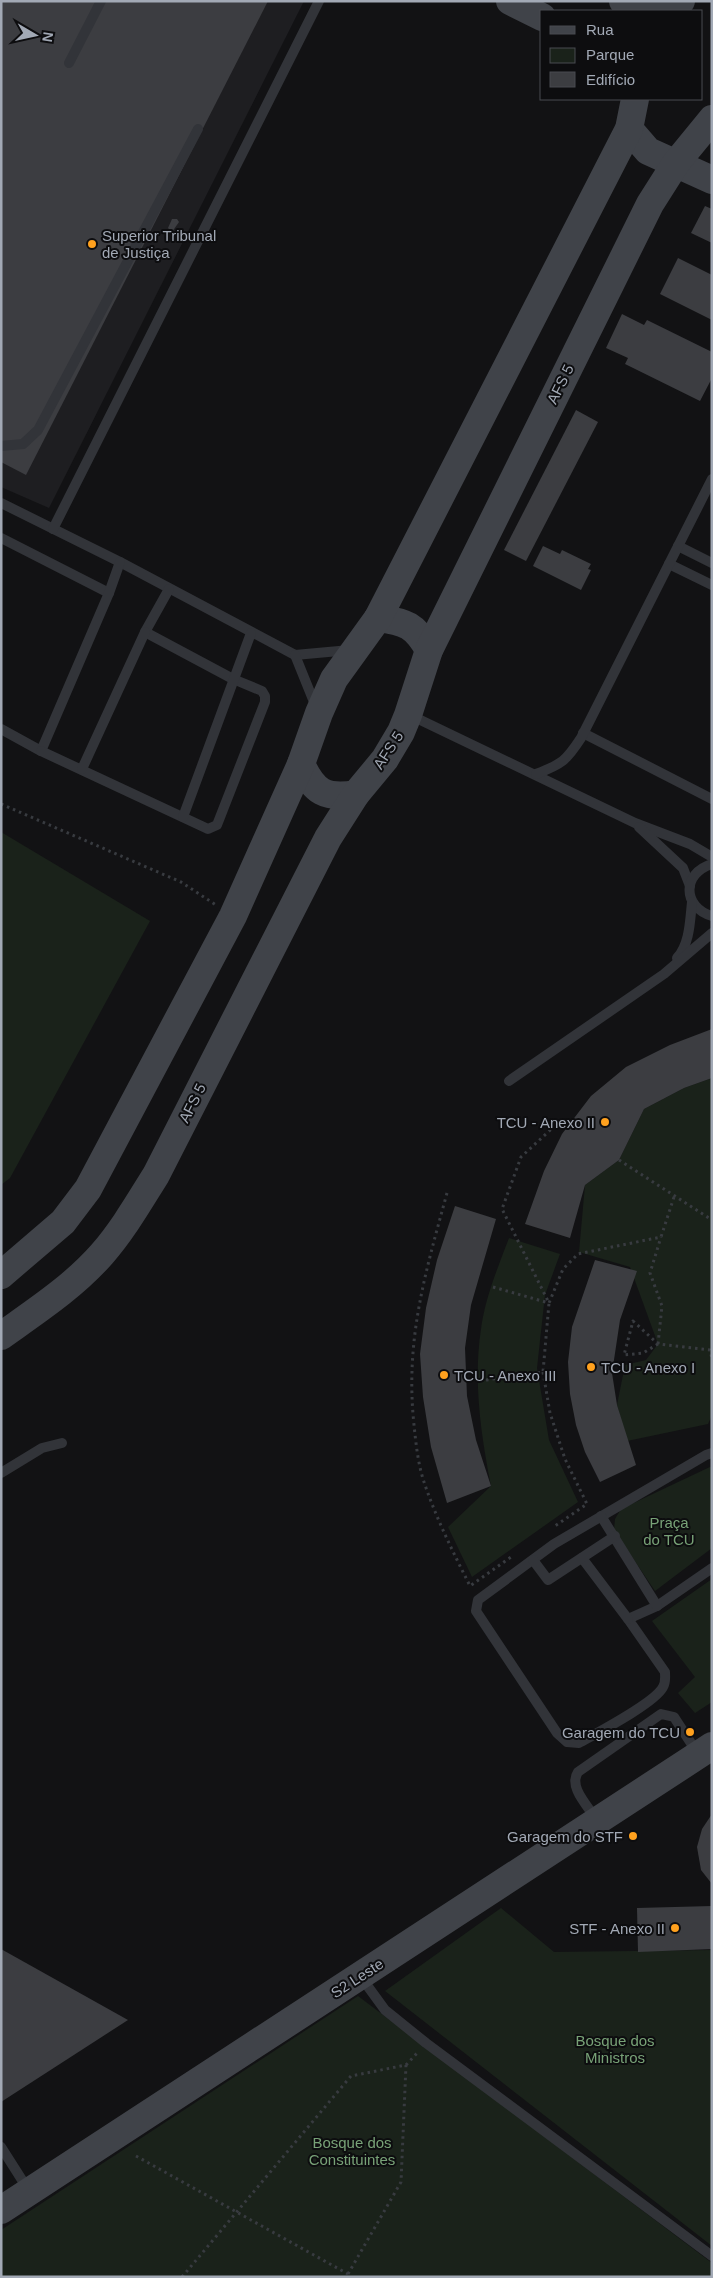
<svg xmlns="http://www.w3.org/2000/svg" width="713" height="2278" font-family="Helvetica,sans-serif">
  <rect width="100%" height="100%" fill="#121214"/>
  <polygon fill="#1e1e21" points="1,1 304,1 49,508 1,487"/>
  <g fill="#1a221a">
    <polygon points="1,832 150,921 10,1178 1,1185"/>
    <polygon points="712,1078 712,1415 708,1424 627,1441 617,1405 625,1365 646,1360 658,1344 630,1267 579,1252 585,1185 619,1160 644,1109 684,1088"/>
    <path d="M 509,1238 L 560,1254 L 545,1295 L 537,1368 L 549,1440 L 578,1502 L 472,1577 L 448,1527 L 491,1486 C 481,1435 473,1381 481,1329 C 485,1298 498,1267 509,1238 Z"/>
    <polygon points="712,1466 712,1548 655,1591 614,1530 615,1519 621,1509"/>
    <polygon points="712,1579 712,1702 695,1713 678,1693 695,1677 652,1621"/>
    <polygon points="501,1908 554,1952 712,1950 712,2246 385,1991"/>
    <polygon points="358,1996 712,2263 712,2277 1,2277 1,2230"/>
  </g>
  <g fill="#3c3d41">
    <polygon points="1,1 268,1 26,475 1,462"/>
    <polygon points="705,206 712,209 712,243 691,233"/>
    <polygon points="172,219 177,219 179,222 172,232 168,228"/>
    <polygon points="678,258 712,275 712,320 660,294"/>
    <polygon points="622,314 644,325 647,320 712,352 712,378 700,401 625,364 628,358 606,348"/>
    <polygon points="576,410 598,422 526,561 504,550"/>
    <polygon points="543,546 560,554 562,550 591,564 588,569 591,570 581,590 533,566"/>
    <polygon points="712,1029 712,1078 684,1088 644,1109 619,1160 585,1185 570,1238 525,1224 544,1171 562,1134 591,1096 626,1067 670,1045"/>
    <polygon points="455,1206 496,1219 471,1305 465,1348 467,1396 476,1440 491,1486 447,1503 431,1447 423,1397 420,1354 426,1308 437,1260"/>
    <polygon points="595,1260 637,1271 620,1320 612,1373 617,1405 636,1465 600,1482 585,1452 576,1425 570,1394 568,1362 572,1327"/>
    <polygon points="712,1814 712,1884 701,1870 697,1847 702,1829"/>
    <polygon points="712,1906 712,1949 638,1952 637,1908"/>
    <polygon points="1,1949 128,2020 1,2102"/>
  </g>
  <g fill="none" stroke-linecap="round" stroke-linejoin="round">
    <g stroke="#383b40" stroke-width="3" stroke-dasharray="2.5 4" stroke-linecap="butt">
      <polyline points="1,804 181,882 216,905"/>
      <polyline points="619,1160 712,1220"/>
      <path d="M 447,1193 C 425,1274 405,1340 414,1425 C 416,1444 418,1464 424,1482 C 436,1518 453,1552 470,1586 L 511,1557"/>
      <polyline points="493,1287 549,1303 563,1269 578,1254 661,1237 674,1197"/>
      <polyline points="658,1344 643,1353 624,1355 633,1321 658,1344 710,1350 712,1359"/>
      <polyline points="658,1344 662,1306 650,1273 661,1237"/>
      <polyline points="543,1372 550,1413 565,1459 587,1504 555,1526"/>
      <polyline points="486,1380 543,1372 549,1303 502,1209 521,1157 559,1122"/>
      <polyline points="406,2065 419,2051"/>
      <polyline points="136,2156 348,2274 348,2277"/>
      <polyline points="182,2277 351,2076 406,2065 401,2182 348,2274"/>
    </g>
    <g stroke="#323439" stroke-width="10">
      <polyline points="69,63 101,1"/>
      <polyline points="1,446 23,444 38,430 198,129"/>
      <polyline points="1,503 120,562 295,655 350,650"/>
      <polyline points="53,529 319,1"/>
      <polyline points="1,538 109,593"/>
      <polyline points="678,546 712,563"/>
      <polyline points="669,564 712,585"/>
      <polyline points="295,655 316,707"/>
      <polyline points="410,715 635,823 690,844 712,857"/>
      <polyline points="1,729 41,751 109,593 120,562"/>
      <polyline points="583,733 712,799"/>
      <polyline points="41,751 208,829 217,825 265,702 265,696 262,691 233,679 145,632 169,589"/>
      <polyline points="82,769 145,632"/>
      <path d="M 536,774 C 562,764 566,761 581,738 L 712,479"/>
      <polyline points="183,817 251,633"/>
      <polyline points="639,827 683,868 690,886"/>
      <path d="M 712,864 C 682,873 682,907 712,916"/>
      <path d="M 677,958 C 690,944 690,920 692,902"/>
      <polyline points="509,1081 664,974 712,933"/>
      <path d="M 712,1453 L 706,1455 L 554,1544 L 478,1600 L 476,1611 L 557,1733 L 567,1742 L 579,1743 C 597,1733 655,1703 663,1687 C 666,1682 665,1678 665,1672 L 628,1619 L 657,1606 L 712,1568"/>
      <polyline points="1,1473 42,1448 62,1443"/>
      <polyline points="601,1516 657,1606"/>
      <polyline points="582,1558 628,1619"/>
      <polyline points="533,1560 548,1580 615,1536"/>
      <path d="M 596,1819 C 588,1806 568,1787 578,1772 L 661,1714 L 674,1717 L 698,1754"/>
      <polyline points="361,1977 385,2010 426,2043 712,2256"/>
      <polyline points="1,2147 29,2191"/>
    </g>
    <g stroke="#404349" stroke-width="28">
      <polyline points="510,1 542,17"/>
      <path d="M 623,1 C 641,10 662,12 681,1"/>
      <polyline points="629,129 648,151 712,180"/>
      <path d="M 378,618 C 406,622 415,625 429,650"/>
      <path d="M 301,764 C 314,792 325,799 356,794"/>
      <polyline points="1,1275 63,1222 88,1189 233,916 301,764 319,713 334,679 378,618 629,129 635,99"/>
      <path d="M 1,1336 C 36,1311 73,1287 102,1254 C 123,1230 139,1202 156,1175 L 328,838 L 356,794 L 385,759 L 401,732 L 408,715 L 429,650 L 650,204 L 676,163 L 712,119"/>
      <polyline points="1,2210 712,1746"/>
    </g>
  </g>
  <g fill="#ffa11e" stroke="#0d0d0f" stroke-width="2">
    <circle cx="92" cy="244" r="5"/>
    <circle cx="605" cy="1122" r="5"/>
    <circle cx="591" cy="1367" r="5"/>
    <circle cx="444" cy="1375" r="5"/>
    <circle cx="690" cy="1732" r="5"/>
    <circle cx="633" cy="1836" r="5"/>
    <circle cx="675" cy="1928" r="5"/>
  </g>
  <g text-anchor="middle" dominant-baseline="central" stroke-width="4" stroke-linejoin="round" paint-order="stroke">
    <g font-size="15" fill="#a2a9b5" stroke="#0d0d0f" text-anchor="end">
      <text x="102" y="235" text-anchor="start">Superior Tribunal<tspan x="102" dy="17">de Justiça</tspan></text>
      <text x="595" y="1122">TCU - Anexo II</text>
      <text x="601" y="1367" text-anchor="start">TCU - Anexo I</text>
      <text x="454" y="1375" text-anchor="start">TCU - Anexo III</text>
      <text x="680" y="1732">Garagem do TCU</text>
      <text x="623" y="1836">Garagem do STF</text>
      <text x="665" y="1928">STF - Anexo II</text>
    </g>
    <g font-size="15" fill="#a2a9b5" stroke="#0d0d0f">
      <text transform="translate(560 384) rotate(-64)">AFS 5</text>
      <text transform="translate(388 750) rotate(-57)">AFS 5</text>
      <text transform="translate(192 1103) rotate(-63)">AFS 5</text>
      <text transform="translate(357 1978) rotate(-33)">S2 Leste</text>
    </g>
    <g font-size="15" fill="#78a277" stroke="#0d0d0f">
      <text x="669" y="1522">Praça<tspan x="669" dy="17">do TCU</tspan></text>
      <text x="615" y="2040">Bosque dos<tspan x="615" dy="17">Ministros</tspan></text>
      <text x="352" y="2142">Bosque dos<tspan x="352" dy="17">Constituintes</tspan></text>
    </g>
  </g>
  <rect width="713" height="2278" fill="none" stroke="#a2a9b5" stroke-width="5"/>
  <rect x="540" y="10" width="162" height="90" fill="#0d0d0f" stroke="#494b51"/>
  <rect x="550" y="26" width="25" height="8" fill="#404349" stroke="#494b51"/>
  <text x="586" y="35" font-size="15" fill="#a2a9b5">Rua</text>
  <rect x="550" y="48" width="25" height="15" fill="#1a221a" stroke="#494b51"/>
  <text x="586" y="60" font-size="15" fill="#a2a9b5">Parque</text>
  <rect x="550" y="72" width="25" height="15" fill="#3c3d41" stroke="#494b51"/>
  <text x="586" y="85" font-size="15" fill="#a2a9b5">Edifício</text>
  <g transform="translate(35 35) rotate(99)" stroke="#0d0d0f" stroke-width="4" paint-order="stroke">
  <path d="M0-4L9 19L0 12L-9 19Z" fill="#a2a9b5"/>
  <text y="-8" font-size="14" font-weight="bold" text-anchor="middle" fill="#a2a9b5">N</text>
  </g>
</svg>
